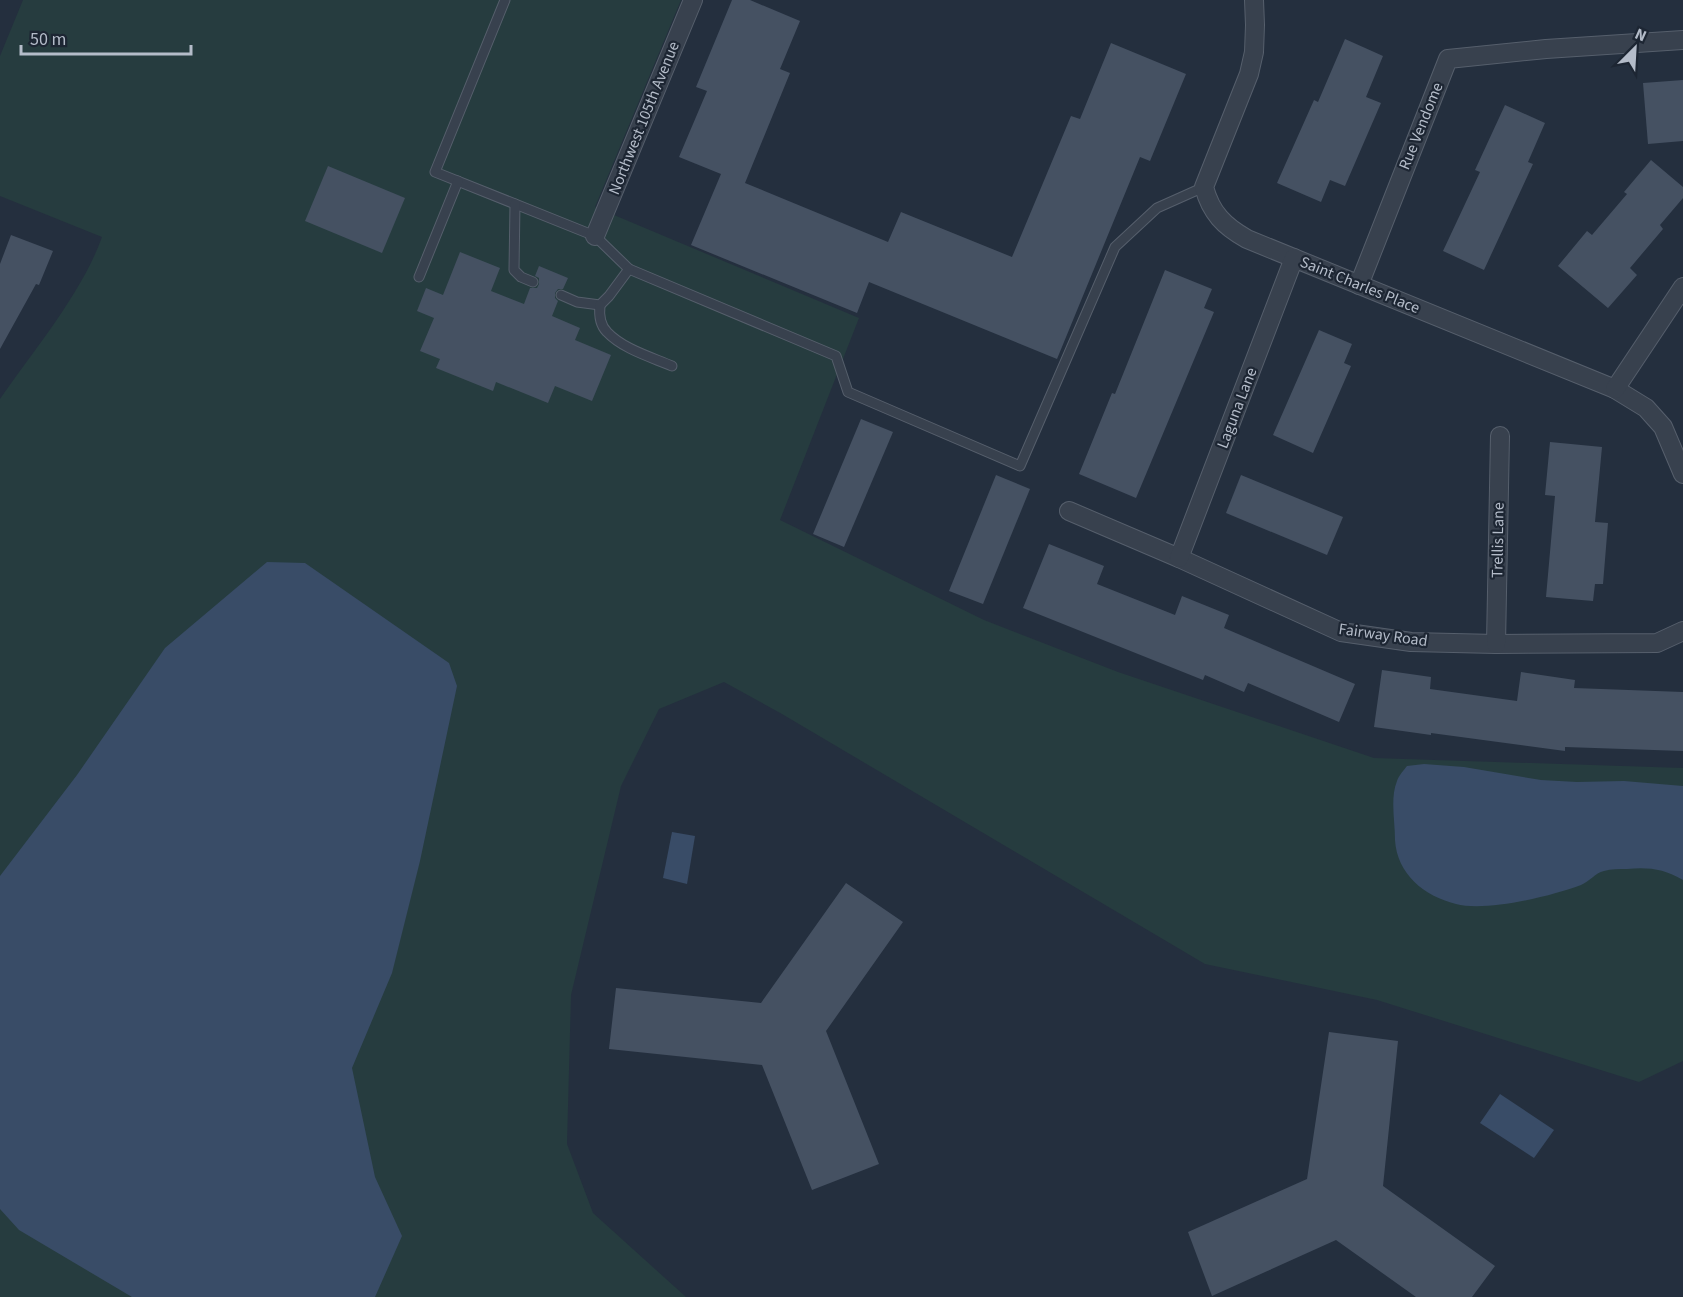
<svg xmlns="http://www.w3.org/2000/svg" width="1683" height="1297" font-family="'Source Sans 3',sans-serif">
  <rect width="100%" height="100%" fill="#242f3e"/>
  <path fill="#263c3f" d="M 23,0 L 681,0 L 595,207 L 859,318 L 780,520 L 984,620 L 1118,672 L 1374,758 L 1683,768 L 1683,1061 L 1639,1082 L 1377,1000 L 1205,964 L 782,714 L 724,682 L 659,709 L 621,786 L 571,995 L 567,1144 L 593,1213 L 686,1297 L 0,1297 L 0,399 C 34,350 82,293 102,237 L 0,196 L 0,56 Z"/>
  <g fill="#394c67">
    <polygon points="267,562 305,563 449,663 457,686 420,861 392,973 352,1068 375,1177 402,1236 375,1297 132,1297 19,1230 0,1209 0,876 77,775 165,648"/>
    <path d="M 1424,764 L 1464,767 L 1541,780 L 1577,782 L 1624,781 L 1683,786 L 1683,880 C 1664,869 1649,867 1627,869 C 1619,869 1611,869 1604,871 C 1595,873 1589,882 1581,885 C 1552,896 1486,912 1456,904 C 1424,896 1397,874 1395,840 C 1395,821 1390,798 1397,781 C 1399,775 1404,770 1407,766 Z"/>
    <polygon points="672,832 695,836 687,884 663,878"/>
    <polygon points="1500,1094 1554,1130 1534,1158 1480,1123"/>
  </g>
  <g fill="#455162">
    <polygon points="732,0 750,0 800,21 780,69 790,73 745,183 888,242 901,212 1012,257 1071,116 1080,119 1111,43 1186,74 1150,161 1140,157 1057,359 869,282 857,313 691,245 721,174 679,157 707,91 696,87"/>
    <polygon points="1345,39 1383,56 1366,97 1381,103 1345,186 1330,180 1321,202 1277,183 1314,100 1318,102"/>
    <polygon points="1683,80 1683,141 1648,144 1643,83"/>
    <polygon points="1505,105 1545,123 1528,162 1533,164 1484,270 1443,251 1480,172 1475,170"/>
    <polygon points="1651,160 1683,187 1683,198 1660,225 1663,229 1630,268 1637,275 1608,308 1558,266 1587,231 1592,235 1627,194 1624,192"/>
    <polygon points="328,166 405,198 382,253 305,221"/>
    <polygon points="11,235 53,251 39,285 36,284 0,349 0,264"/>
    <polygon points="460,252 500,268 491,291 524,304 530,288 537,288 539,284 539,278 535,276 539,266 568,278 563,289 558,289 555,293 555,298 558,301 552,316 580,328 575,340 611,355 592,401 555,386 548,403 496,382 493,391 436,368 440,359 420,351 434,318 417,311 426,288 443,295"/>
    <polygon points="1165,270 1212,289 1204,308 1214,312 1136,498 1079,474 1112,393 1115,394"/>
    <polygon points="1319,330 1352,344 1344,363 1351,366 1313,453 1273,435"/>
    <polygon points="861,419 893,432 844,547 813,534"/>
    <polygon points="1550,442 1602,447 1595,522 1608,523 1603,584 1595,584 1593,601 1546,597 1555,496 1545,495"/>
    <polygon points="996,475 1030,489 983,604 949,591"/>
    <polygon points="1241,475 1343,517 1327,555 1226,513"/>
    <polygon points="1049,544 1104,566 1097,584 1175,615 1182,596 1229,615 1224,628 1355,684 1339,722 1248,683 1244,692 1205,675 1203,680 1023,608"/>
    <polygon points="1382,670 1431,677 1430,689 1517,701 1521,672 1575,680 1574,688 1683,692 1683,751 1565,747 1565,751 1431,733 1431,735 1374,727"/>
    <polygon points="846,883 903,922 826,1031 879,1164 812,1190 762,1065 609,1049 616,988 761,1003"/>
    <polygon points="1329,1032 1398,1041 1383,1186 1495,1266 1472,1297 1416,1297 1336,1240 1212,1296 1188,1232 1307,1179"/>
  </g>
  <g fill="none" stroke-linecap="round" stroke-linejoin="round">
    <g stroke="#565f6c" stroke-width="11">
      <g id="service">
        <polyline points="505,0 435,172 595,236 629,269 836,356 848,392 1020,466 1115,247 1157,208 1204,187"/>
        <polyline points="515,204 514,270 521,277 533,282"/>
        <polyline points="419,277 458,181"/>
        <polyline points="561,295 577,302 600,305 609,296 629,269"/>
        <path d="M 600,305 C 599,314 600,325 607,332 C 623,349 651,357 672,366"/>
      </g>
    </g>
    <g stroke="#565f6c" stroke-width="20">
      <g id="minor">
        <path d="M 1254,0 L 1255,25 L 1254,52 L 1249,74 L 1204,187 C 1211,213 1224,226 1247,239 L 1615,389 L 1646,408 L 1663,427 L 1683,474"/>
        <polyline points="595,236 693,0"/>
        <polyline points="1359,285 1448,59 1546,49 1683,40"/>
        <polyline points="1615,389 1683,287"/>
        <polyline points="1069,511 1179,558 1341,632 1411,642 1496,644 1657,643 1683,631"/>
        <polyline points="1179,558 1294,258"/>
        <polyline points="1496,644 1500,436"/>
      </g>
    </g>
    <use href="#service" stroke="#38414e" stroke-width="9"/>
    <use href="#minor" stroke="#38414e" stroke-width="18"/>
  </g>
  <g text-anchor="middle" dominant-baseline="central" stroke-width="4.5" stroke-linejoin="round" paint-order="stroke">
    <g font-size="16" fill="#b4bcc9" stroke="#1d2633">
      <text transform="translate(644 118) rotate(-68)">Northwest 105th Avenue</text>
      <text transform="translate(1421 126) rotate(-68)">Rue Vendome</text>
      <text transform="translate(1360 285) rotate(22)">Saint Charles Place</text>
      <text transform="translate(1237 408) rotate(-69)">Laguna Lane</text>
      <text transform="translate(1498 540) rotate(-89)">Trellis Lane</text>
      <text transform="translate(1383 635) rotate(8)">Fairway Road</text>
    </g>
  </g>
  <g transform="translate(1635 48) rotate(24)" stroke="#1d2633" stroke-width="4.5" paint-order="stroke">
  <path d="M0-4.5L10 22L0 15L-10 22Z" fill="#b4bcc9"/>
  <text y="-9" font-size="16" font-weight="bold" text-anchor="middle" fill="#b4bcc9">N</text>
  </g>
  <path d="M21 45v9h170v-9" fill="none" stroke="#b4bcc9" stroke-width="3"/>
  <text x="30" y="45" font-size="18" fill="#b4bcc9" stroke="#1d2633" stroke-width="4.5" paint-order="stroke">50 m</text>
</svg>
